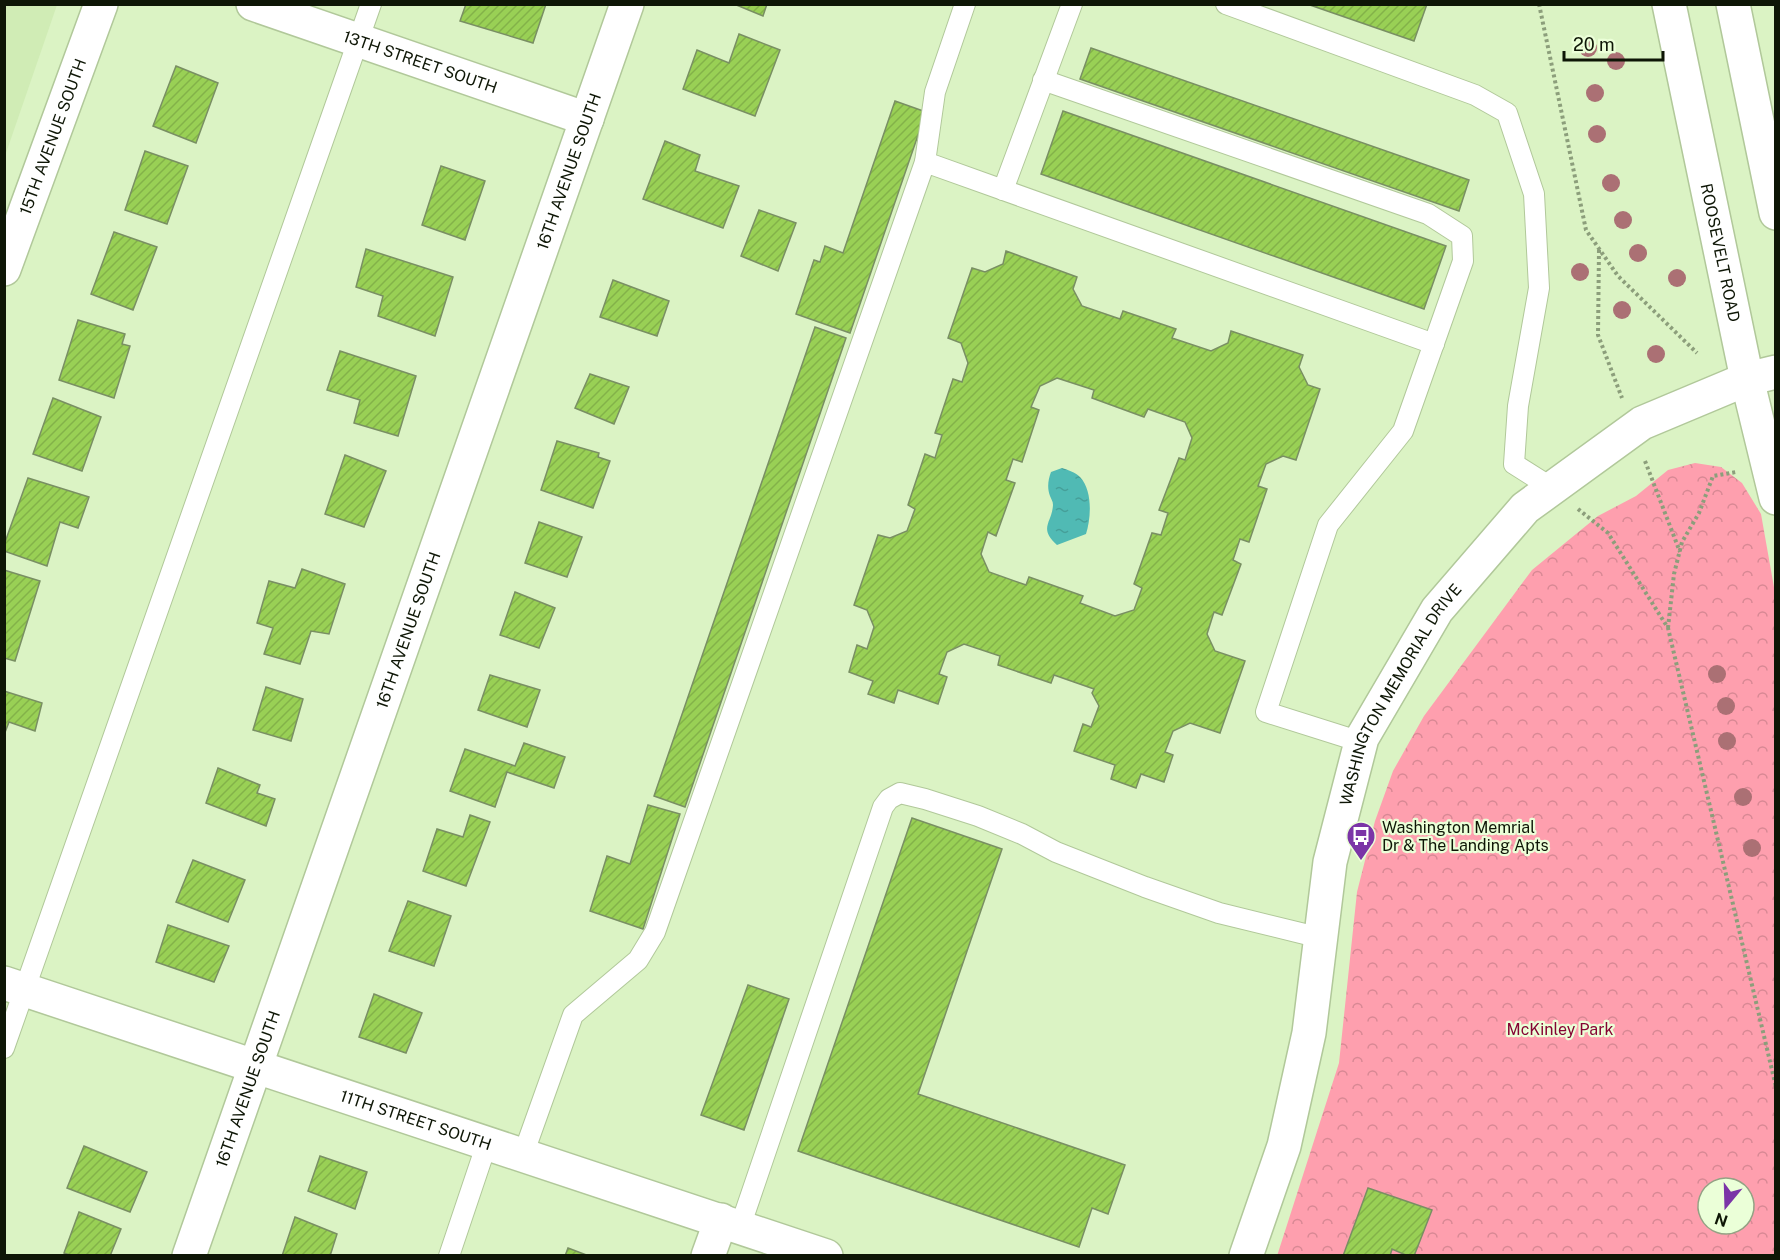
<svg xmlns="http://www.w3.org/2000/svg" width="1780" height="1260" font-family="'Public Sans',sans-serif">
  <defs>
    <pattern id="park-crowns" width="20" height="18" patternUnits="userSpaceOnUse" patternTransform="scale(1.5)"><rect width="20" height="18" fill="#fe9fae"/><path d="M2 6a3 3 0 1 1 6 0M12 15a3 3 0 1 1 6 0" fill="none" stroke="#d88894"/></pattern>
    <pattern id="water-ripples" width="26" height="14" patternUnits="userSpaceOnUse" patternTransform="scale(1.5)"><rect width="26" height="14" fill="#50bab4"/><path d="M2 4q2-2 4 0t4 0M15 11q2-2 4 0t4 0" fill="none" stroke="#459f99"/></pattern>
    <pattern id="building-hatch" width="6" height="6" patternUnits="userSpaceOnUse" patternTransform="scale(1.5)"><rect width="6" height="6" fill="#99d055"/><path d="M-1 1l2-2M0 6l6-6M5 7l2-2" fill="none" stroke="#83b249"/></pattern>
  </defs>
  <rect width="100%" height="100%" fill="#dbf3c4"/>
  <polygon fill="#d0ecb5" points="5,4 57,5 5,156 4,5"/>
  <path fill="url(#park-crowns)" fill-rule="evenodd" d="M 1695,463 L 1721,467 L 1742,483 L 1761,514 L 1775,593 L 1775,1255 L 1277,1256 L 1339,1063 L 1357,892 L 1375,821 L 1393,771 L 1424,716 L 1532,570 L 1598,516 L 1636,496 L 1668,470 ZM 1708,1188 L 1744,1188 L 1744,1224 L 1708,1224 Z"/>
  <path fill="url(#water-ripples)" d="M 1062,468 C 1068,470 1075,472 1080,477 C 1093,491 1091,518 1086,534 L 1057,545 C 1038,528 1052,523 1053,505 C 1053,501 1051,499 1050,496 C 1047,488 1048,480 1051,472 Z"/>
  <g fill="url(#building-hatch)" stroke="#798f63" stroke-width="1.5" fill-rule="evenodd">
    <polygon points="466,4 546,4 533,43 460,21"/>
    <polygon points="734,4 767,4 763,16"/>
    <polygon points="1307,4 1427,4 1414,41"/>
    <polygon points="739,34 780,50 755,116 683,89 697,50 729,63"/>
    <polygon points="1091,48 1469,180 1459,211 1080,79"/>
    <polygon points="176,66 218,83 196,143 153,126"/>
    <polygon points="895,101 926,112 850,333 796,314 814,260 820,262 825,246 843,253"/>
    <polygon points="1063,111 1446,246 1424,309 1041,174"/>
    <polygon points="665,141 700,155 695,171 739,186 723,228 643,199"/>
    <polygon points="145,151 188,166 167,224 125,210"/>
    <polygon points="441,166 485,181 465,240 422,225"/>
    <polygon points="759,210 796,223 778,271 741,256"/>
    <polygon points="114,232 157,247 133,310 91,294"/>
    <polygon points="366,249 453,277 435,336 378,316 383,296 356,287"/>
    <path d="M 1006,251 L 1077,277 L 1073,289 L 1082,306 L 1120,319 L 1123,311 L 1176,329 L 1172,338 L 1211,351 L 1228,343 L 1231,331 L 1303,355 L 1299,367 L 1308,385 L 1320,389 L 1296,460 L 1283,456 L 1266,464 L 1258,486 L 1267,489 L 1249,542 L 1240,539 L 1233,560 L 1241,564 L 1222,615 L 1214,612 L 1207,634 L 1215,651 L 1245,661 L 1220,733 L 1190,723 L 1173,731 L 1165,752 L 1173,755 L 1164,782 L 1141,774 L 1136,788 L 1111,779 L 1115,765 L 1074,751 L 1083,724 L 1091,727 L 1099,706 L 1092,693 L 1094,689 L 1054,675 L 1051,683 L 998,665 L 1000,656 L 964,644 L 947,652 L 939,674 L 947,677 L 938,704 L 898,690 L 894,703 L 868,694 L 873,681 L 849,672 L 857,645 L 867,649 L 874,627 L 867,610 L 854,605 L 878,535 L 890,538 L 907,531 L 915,509 L 908,505 L 925,454 L 935,458 L 942,435 L 935,433 L 953,379 L 962,382 L 968,363 L 961,343 L 948,338 L 972,268 L 985,272 L 1003,264 ZM 1057,378 L 1094,390 L 1092,398 L 1144,417 L 1148,409 L 1185,422 L 1192,438 L 1185,460 L 1179,458 L 1159,510 L 1168,513 L 1161,535 L 1152,533 L 1134,584 L 1142,588 L 1134,610 L 1115,616 L 1080,603 L 1083,596 L 1029,577 L 1026,585 L 989,572 L 981,554 L 988,532 L 996,536 L 1015,483 L 1006,480 L 1013,459 L 1022,462 L 1039,410 L 1031,407 L 1040,386 Z"/>
    <polygon points="613,280 669,301 657,336 600,317"/>
    <polygon points="78,320 125,334 122,344 130,346 114,398 59,380"/>
    <polygon points="815,327 846,338 685,807 654,796"/>
    <polygon points="340,351 416,376 398,436 354,423 360,400 327,390"/>
    <polygon points="590,374 629,387 614,424 575,408"/>
    <polygon points="53,398 101,417 82,471 33,454"/>
    <polygon points="557,441 599,453 598,457 610,461 593,508 541,490"/>
    <polygon points="345,455 386,471 364,527 325,514"/>
    <polygon points="28,478 89,497 78,528 60,522 47,566 4,551 4,545"/>
    <polygon points="539,522 582,537 567,577 525,563"/>
    <polygon points="302,569 345,584 329,634 311,631 300,664 264,654 273,628 257,623 269,581 295,588"/>
    <polygon points="4,570 40,581 15,661 4,658"/>
    <polygon points="515,592 555,608 539,648 500,635"/>
    <polygon points="490,675 540,690 527,727 478,710"/>
    <polygon points="266,687 303,699 291,741 253,730"/>
    <polygon points="4,691 42,703 35,731 9,722 4,735"/>
    <polygon points="524,743 565,757 554,788 507,772 495,807 450,791 465,749 515,766"/>
    <polygon points="218,768 260,785 257,793 275,799 266,826 206,803"/>
    <polygon points="648,805 680,814 643,929 590,911 607,856 630,864"/>
    <polygon points="470,815 490,822 466,886 423,871 437,829 463,837"/>
    <polygon points="912,818 1002,849 918,1094 1125,1165 1108,1214 1092,1208 1079,1247 798,1151"/>
    <polygon points="193,860 245,880 228,922 176,902"/>
    <polygon points="408,901 451,916 434,966 389,951"/>
    <polygon points="168,925 229,946 214,982 156,962"/>
    <polygon points="748,985 789,999 744,1130 701,1115"/>
    <polygon points="374,994 422,1013 406,1053 359,1037"/>
    <polygon points="84,1146 147,1172 130,1212 67,1188"/>
    <polygon points="320,1156 367,1172 355,1209 308,1191"/>
    <polygon points="1368,1188 1432,1210 1414,1256 1408,1256 1392,1249 1390,1256 1343,1256"/>
    <polygon points="79,1212 121,1229 110,1256 72,1256 64,1253"/>
    <polygon points="295,1217 337,1234 330,1256 282,1256"/>
    <polygon points="568,1248 589,1256 565,1256"/>
  </g>
  <g fill="none" stroke-linecap="round" stroke-linejoin="round">
    <g stroke="#b1c89a" stroke-width="22">
      <g id="lane">
        <polyline points="1226,4 1475,95 1507,113 1534,194 1539,288 1518,406 1514,464 1552,488"/>
        <polyline points="1043,80 1428,214 1462,236 1463,261 1403,431 1328,525 1266,712 1361,742"/>
        <polyline points="925,162 935,92 965,4"/>
        <polyline points="1003,190 1072,4"/>
        <polyline points="4,1048 371,4"/>
        <polyline points="523,1155 573,1015 638,960 655,932 925,162 1434,344"/>
        <polyline points="740,1227 883,807 889,799 900,793 925,799 978,816 1022,834 1056,852 1145,887 1219,913 1321,938"/>
        <polyline points="449,1256 487,1143"/>
      </g>
    </g>
    <g stroke="#b1c89a" stroke-width="36">
      <g id="street">
        <path id="s1" d="M 253,4 L 587,119"/>
        <path id="s2" d="M 4,269 L 101,4"/>
        <path id="s3" d="M 4,983 L 826,1256"/>
        <path id="s4" d="M 189,1256 L 627,4"/>
        <polyline points="708,1256 721,1220"/>
      </g>
    </g>
    <g stroke="#b1c89a" stroke-width="36">
      <g id="secondary">
        <path id="s5" d="M 1246,1256 L 1284,1146 L 1309,1033 L 1330,862 L 1362,738 L 1437,610 L 1525,508 L 1642,423 L 1747,379 L 1776,372"/>
      </g>
    </g>
    <g stroke="#b1c89a" stroke-width="36">
      <g id="primary">
        <path id="s6" d="M 1669,4 L 1747,379 L 1776,498"/>
        <polyline points="1733,4 1776,213"/>
      </g>
    </g>
    <g stroke="#8c9e7b" stroke-width="4" stroke-dasharray="3 3" stroke-linecap="butt">
      <polyline points="1539,4 1586,230 1618,276 1697,353"/>
      <polyline points="1599,250 1598,335 1622,398"/>
      <polyline points="1645,461 1680,552"/>
      <polyline points="1578,509 1608,533 1668,628 1776,1087"/>
      <polyline points="1668,628 1674,574 1682,542 1699,513 1713,476 1736,472"/>
    </g>
    <use href="#lane" stroke="#fff" stroke-width="20"/>
    <use href="#street" stroke="#fff" stroke-width="33"/>
    <use href="#secondary" stroke="#fff" stroke-width="33"/>
    <use href="#primary" stroke="#fff" stroke-width="33"/>
  </g>
  <g fill="#ab7074">
    <circle cx="1588" cy="48" r="9"/>
    <circle cx="1616" cy="61" r="9"/>
    <circle cx="1595" cy="93" r="9"/>
    <circle cx="1597" cy="134" r="9"/>
    <circle cx="1611" cy="183" r="9"/>
    <circle cx="1623" cy="220" r="9"/>
    <circle cx="1638" cy="253" r="9"/>
    <circle cx="1580" cy="272" r="9"/>
    <circle cx="1677" cy="278" r="9"/>
    <circle cx="1622" cy="310" r="9"/>
    <circle cx="1656" cy="354" r="9"/>
    <circle cx="1717" cy="674" r="9"/>
    <circle cx="1726" cy="706" r="9"/>
    <circle cx="1727" cy="741" r="9"/>
    <circle cx="1743" cy="797" r="9"/>
    <circle cx="1752" cy="848" r="9"/>
  </g>
  <defs>
    <g id="bus-pin" transform="scale(1.5)"><path d="M0 17L-7.5 6A9.5 9.5 0 1 1 7.5 6Z" fill="#7b34a7" stroke="#ebffd8"/><path d="M-5-6H5V4H4V6H2V4H-2V6H-4V4H-5ZM-3.5-4V0h7V-4ZM-3.5 1.2v1.5H-2V1.2ZM2 1.2v1.5H3.5V1.2Z" fill="#fff"/></g>
  </defs>
  <g fill-rule="evenodd">
    <use href="#bus-pin" x="1361" y="836"/>
  </g>
  <g text-anchor="middle" dominant-baseline="central" stroke-width="4.5" stroke-linejoin="round" paint-order="stroke">
    <g font-size="16" fill="#0e1606" stroke="#ebffd8">
      <text stroke="none"><textPath href="#s1" startOffset="177">13TH STREET SOUTH</textPath></text>
      <text stroke="none"><textPath href="#s2" startOffset="141">15TH AVENUE SOUTH</textPath></text>
      <text stroke="none"><textPath href="#s4" startOffset="1149">16TH AVENUE SOUTH</textPath></text>
      <text stroke="none"><textPath href="#s6" startOffset="254">ROOSEVELT ROAD</textPath></text>
      <text stroke="none"><textPath href="#s4" startOffset="663">16TH AVENUE SOUTH</textPath></text>
      <text stroke="none"><textPath href="#s5" startOffset="588">WASHINGTON MEMORIAL DRIVE</textPath></text>
      <text stroke="none"><textPath href="#s4" startOffset="177">16TH AVENUE SOUTH</textPath></text>
      <text stroke="none"><textPath href="#s3" startOffset="434">11TH STREET SOUTH</textPath></text>
    </g>
    <g font-size="16" fill="#0e1606" stroke="#ebffd8" text-anchor="start">
      <text x="1382" y="827">Washington Memrial<tspan x="1382" dy="18">Dr &amp; The Landing Apts</tspan></text>
    </g>
    <g font-size="16" fill="#840433" stroke="#ebffd8">
      <text x="1560" y="1029">McKinley Park</text>
    </g>
  </g>
  <rect width="1780" height="1260" fill="none" stroke="#0e1606" stroke-width="12"/>
  <g transform="translate(1726 1206) rotate(199)"><circle r="28" fill="#ebffd8" stroke="#93a284" stroke-width="1.5"/>
  <path d="M0-4.5L10 22L0 15L-10 22Z" fill="#7b34a7"/>
  <text y="-9" font-size="16" font-weight="bold" text-anchor="middle" fill="#0e1606">N</text>
  </g>
  <path d="M1564 51v9h99v-9" fill="none" stroke="#0e1606" stroke-width="3"/>
  <text x="1573" y="51" font-size="18" fill="#0e1606" stroke="#ebffd8" stroke-width="4.5" paint-order="stroke">20 m</text>
</svg>
